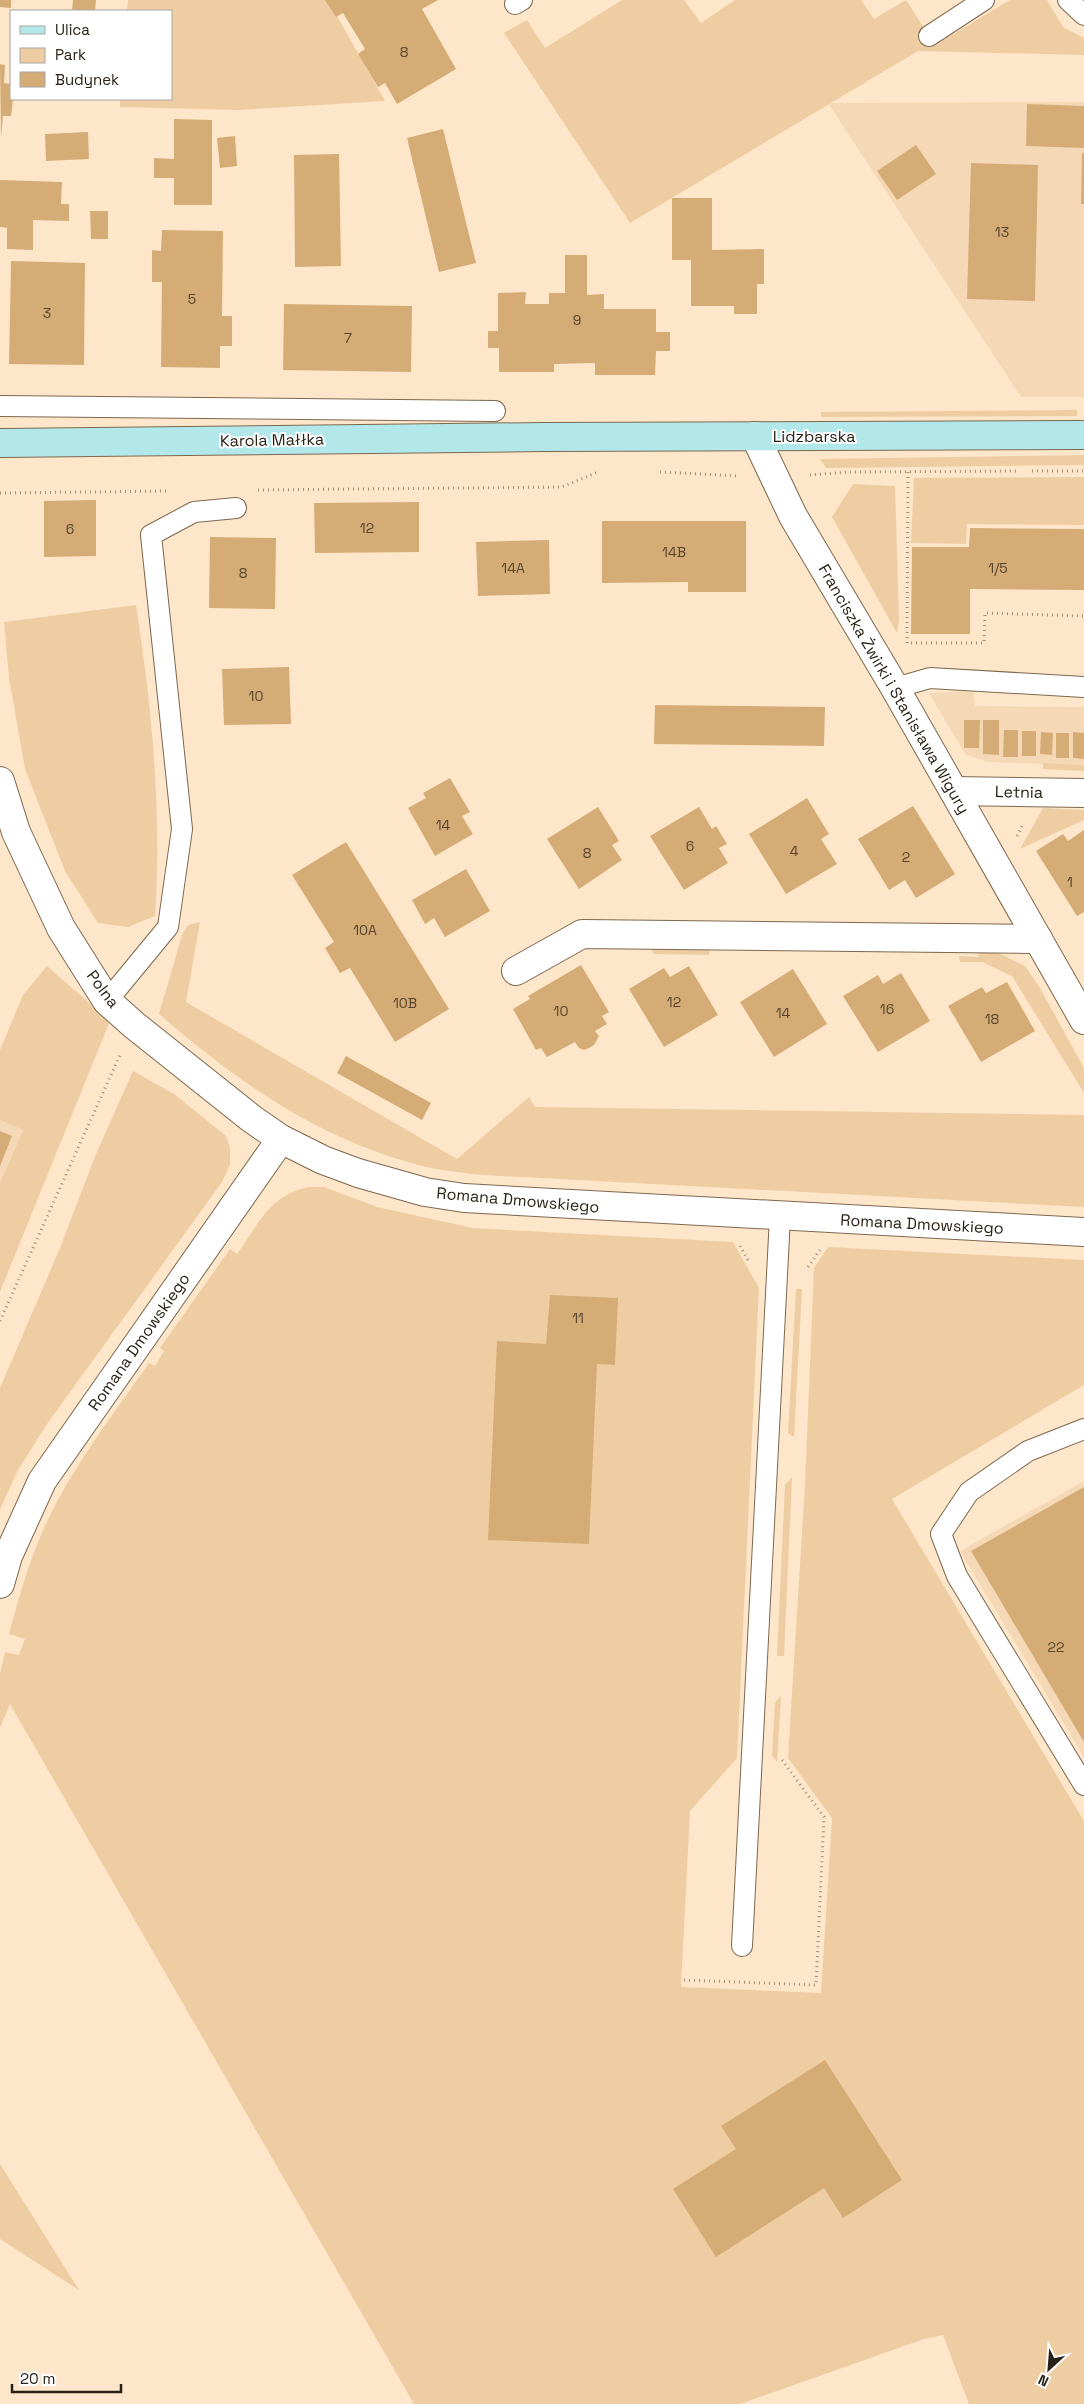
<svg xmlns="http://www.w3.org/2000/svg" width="1084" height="2404" font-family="'Space Grotesk',sans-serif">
  <rect width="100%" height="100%" fill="#fee6ca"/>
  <g fill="#f5d8b6">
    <polygon points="1084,102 1084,397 1021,397 828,103"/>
    <polygon points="973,691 975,706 1084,707 1084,765 988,762 965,754 929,693"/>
    <polygon points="0,1120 23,1130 0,1183"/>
    <polygon points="1084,1481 1084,1757 960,1551"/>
  </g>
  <g fill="#efcda3">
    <polygon points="128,0 328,0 385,101 239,110 120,107 120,99 171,99 171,11 127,11"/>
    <polygon points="622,0 684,0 701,23 735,0 861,0 874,19 906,0 935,45 1010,0 1047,0 1063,27 1084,38 1084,55 918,51 630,223 504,33 527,20 545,48"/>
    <polygon points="1077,410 1077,416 821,417 821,412"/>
    <polygon points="1084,455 1084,465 826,468 820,459"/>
    <polygon points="1084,477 1084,525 967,524 966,544 911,543 914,478"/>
    <polygon points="853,484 895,486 899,620 897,633 832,517"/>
    <path d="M 136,605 C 152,708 162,813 155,916 L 128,927 L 98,923 L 65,871 L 25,769 L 9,678 L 4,622 Z"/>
    <polygon points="1043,763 1084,765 1084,771 1043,769"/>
    <polygon points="1043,808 1084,810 1084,820 1020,849"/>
    <path d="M 200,922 L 186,1002 L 457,1159 L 529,1097 L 535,1107 L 1084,1115 L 1084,1207 L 483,1175 C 464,1173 445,1171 426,1167 C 321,1141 240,1084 159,1014 L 182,935 L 188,925 Z"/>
    <polygon points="651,946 710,948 709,955 653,954"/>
    <polygon points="977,950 996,952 1025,966 1040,988 1084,1068 1084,1093 1012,976 982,962 960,962 959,956 979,957"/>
    <polygon points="47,966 110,1021 0,1292 0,1183 23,1130 0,1120 0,1050 23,995"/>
    <polygon points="133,1071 174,1094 226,1136 230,1147 230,1165 222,1182 47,1424 18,1470 0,1509 0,1388 60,1248 96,1154"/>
    <path d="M 309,1187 L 324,1187 L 377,1207 L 473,1228 L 733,1242 L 759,1288 L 737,1758 L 690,1811 L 681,1987 L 821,1993 L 832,1818 L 788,1758 L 805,1484 L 814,1268 L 828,1247 L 1084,1260 L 1084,1385 L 892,1499 L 1084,1821 L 1084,2404 L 969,2404 L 943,2335 L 924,2339 L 740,2404 L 414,2404 L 10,1704 L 0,1728 L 0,1674 L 5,1652 L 19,1655 L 25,1639 L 9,1634 C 17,1605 25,1575 36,1547 C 62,1480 108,1422 149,1363 L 155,1366 L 164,1351 L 160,1348 L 230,1249 L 237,1254 C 259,1223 270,1195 309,1187 Z"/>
    <polygon points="796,1289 802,1289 794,1437 788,1433"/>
    <polygon points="792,1477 784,1656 777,1656 785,1485"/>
    <polygon points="781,1696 777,1762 772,1755 775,1703"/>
    <polygon points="0,2164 79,2290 0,2239"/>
  </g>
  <g fill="#d6ac76">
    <polygon points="0,0 11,0 11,8 0,7"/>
    <polygon points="73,0 96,0 95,11 72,11"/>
    <polygon points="325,0 438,0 422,9 456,69 397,104 385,83 378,87 358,54 365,49 343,13 336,17"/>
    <polygon points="0,64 5,65 4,83 11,84 13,99 11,116 3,116 1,138"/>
    <polygon points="1027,104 1084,106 1084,148 1026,146"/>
    <polygon points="174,119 212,120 212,205 174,205 174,178 154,178 154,158 174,159"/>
    <polygon points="443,129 476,263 439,272 407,138"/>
    <polygon points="88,132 89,159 46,161 45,134"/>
    <polygon points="235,136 237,166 220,168 217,138"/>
    <polygon points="916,145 936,174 897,200 877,171"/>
    <polygon points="1082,153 1084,153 1084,204 1081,204"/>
    <polygon points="339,154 341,266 295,267 294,155"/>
    <polygon points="971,163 1038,165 1035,301 967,299"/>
    <polygon points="0,180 62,182 61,204 69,204 69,221 33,220 33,250 7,249 7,228 0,227"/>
    <polygon points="672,198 712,198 712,250 764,249 764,284 757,284 757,314 734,314 734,306 691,306 691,260 672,260"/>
    <polygon points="90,211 108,211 108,239 91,239"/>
    <polygon points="162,230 223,231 222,316 232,316 232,346 220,346 220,368 161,367 162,282 152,282 152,250 161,251"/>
    <polygon points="565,255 587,255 587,295 604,294 604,309 656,309 656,332 670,332 670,351 656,351 655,375 595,375 595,363 554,364 554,372 499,372 499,348 488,348 488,331 498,331 498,293 526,292 525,304 549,304 549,293 565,293"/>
    <polygon points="11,261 85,263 84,365 9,364"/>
    <polygon points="284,304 412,306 411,372 283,370"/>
    <polygon points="96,500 96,556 44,557 44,501"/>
    <polygon points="419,502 419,552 315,553 314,503"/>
    <polygon points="602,521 746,521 746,592 688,592 688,582 602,583"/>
    <polygon points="970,528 1084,529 1084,590 970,589 970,634 911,634 912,547 969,547"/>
    <polygon points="210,537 276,538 275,609 209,608"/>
    <polygon points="549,540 550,594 478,596 476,542"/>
    <polygon points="289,667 291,724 224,725 222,669"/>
    <polygon points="655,705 825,707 824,746 654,744"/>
    <polygon points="964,720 980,720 979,748 964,748"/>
    <polygon points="983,720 999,720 999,755 983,754"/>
    <polygon points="1004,730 1018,730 1018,757 1003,757"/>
    <rect x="1022" y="731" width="14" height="25"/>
    <polygon points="1041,732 1053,733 1052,755 1040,754"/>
    <polygon points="1073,732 1084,733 1084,759 1073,758"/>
    <rect x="1056" y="733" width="13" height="25"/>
    <polygon points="450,778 470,812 462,816 473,834 435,856 408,808 426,798 423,793"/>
    <polygon points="807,798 829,834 821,839 837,864 786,894 749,834"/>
    <polygon points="913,806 955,874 916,898 905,880 889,890 858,839"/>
    <polygon points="598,807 619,841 612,845 622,860 579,889 547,839"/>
    <polygon points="699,807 712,829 716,826 727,844 719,848 728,863 684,890 650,836"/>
    <polygon points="1084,830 1084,912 1077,916 1036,851 1063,834 1068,841"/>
    <polygon points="346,842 449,1009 395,1042 350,968 340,973 325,948 334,942 292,875"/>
    <polygon points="466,869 490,911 445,937 434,918 425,924 412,900"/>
    <polygon points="581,965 609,1012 602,1016 607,1024 595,1031 599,1036 594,1045 589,1048 584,1050 579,1048 575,1042 547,1057 541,1048 536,1050 513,1009 530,999 528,996"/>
    <polygon points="689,966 718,1015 664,1047 629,989 664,968 670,977"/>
    <polygon points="793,969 827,1024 774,1057 740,1002"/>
    <polygon points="901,973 930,1021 878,1052 843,996 878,975 883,984"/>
    <polygon points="1007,982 1035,1031 981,1062 948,1006 982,987 986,993"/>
    <polygon points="346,1056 431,1103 422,1120 337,1073"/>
    <polygon points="0,1131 12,1136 0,1166"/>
    <polygon points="550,1295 618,1298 615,1365 597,1364 589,1544 488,1540 497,1341 546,1344"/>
    <polygon points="1084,1487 1084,1742 971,1551"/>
    <polygon points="825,2060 902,2180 843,2218 824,2188 716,2257 673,2189 736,2149 721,2126"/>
  </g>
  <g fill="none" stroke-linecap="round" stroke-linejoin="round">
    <g stroke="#7d684f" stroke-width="22">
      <g id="service">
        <polyline points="1068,0 1084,15"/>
        <polyline points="515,4 522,0"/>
        <polyline points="929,36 984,0"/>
        <polyline points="0,406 495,411"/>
        <polyline points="895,688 930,678 1084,687"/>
        <polyline points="107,1001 168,927 182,829 151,535 194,512 236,508"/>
        <polyline points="1084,1429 1028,1451 969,1492 941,1534 957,1576 1084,1785"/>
        <polyline points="742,1946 780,1217"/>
      </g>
    </g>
    <g stroke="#7d684f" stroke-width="30">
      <g id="minor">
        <polyline points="755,436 793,516 895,688 1084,1020"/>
        <polyline points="0,781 16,832 61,928 107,1001 134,1025 252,1119 281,1139 323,1160 358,1173 425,1192 464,1198 1084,1232"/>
        <polyline points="954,791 1084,793"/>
        <polyline points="516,971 582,934 1038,939"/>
        <polyline points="0,1584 8,1556 42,1481 281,1139"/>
      </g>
    </g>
    <g stroke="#7d684f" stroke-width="30">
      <polyline id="secondary" points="0,443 544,437 1084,435"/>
    </g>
    <g stroke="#9f8e7a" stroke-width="3" stroke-dasharray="1 4" stroke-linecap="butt">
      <polyline points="1032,471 1084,471"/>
      <polyline points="660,472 738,476"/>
      <polyline points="908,472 907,643 984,643 985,613 1084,616"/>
      <polyline points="810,475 849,472 1018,471"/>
      <polyline points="258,490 562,487 598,472"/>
      <polyline points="0,493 169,491"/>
      <polyline points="1017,836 1023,824"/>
      <polyline points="740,1246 748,1260"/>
      <polyline points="808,1267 820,1250"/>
      <polyline points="0,1321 120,1055"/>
      <polyline points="684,1980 816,1985 824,1817 782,1760"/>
    </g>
    <use href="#service" stroke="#fff" stroke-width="20"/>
    <use href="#minor" stroke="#fff" stroke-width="28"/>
    <use href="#secondary" stroke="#b3e8eb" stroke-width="28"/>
  </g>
  <g text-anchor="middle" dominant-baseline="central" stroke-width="4" stroke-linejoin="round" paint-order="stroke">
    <g font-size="14" fill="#54442e">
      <text x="404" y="52">8</text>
      <text x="1002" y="232">13</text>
      <text x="192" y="299">5</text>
      <text x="47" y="313">3</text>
      <text x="577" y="320">9</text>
      <text x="348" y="338">7</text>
      <text x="367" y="528">12</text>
      <text x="70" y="529">6</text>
      <text x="674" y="552">14B</text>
      <text x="513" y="568">14A</text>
      <text x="998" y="568">1/5</text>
      <text x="243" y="573">8</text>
      <text x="256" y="696">10</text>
      <text x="443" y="825">14</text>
      <text x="690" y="846">6</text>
      <text x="794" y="851">4</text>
      <text x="587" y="853">8</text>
      <text x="906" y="857">2</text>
      <text x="1070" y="882">1</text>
      <text x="365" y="930">10A</text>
      <text x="674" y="1002">12</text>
      <text x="405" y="1003">10B</text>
      <text x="887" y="1009">16</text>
      <text x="561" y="1011">10</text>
      <text x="783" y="1013">14</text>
      <text x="992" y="1019">18</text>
      <text x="578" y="1318">11</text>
      <text x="1056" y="1647">22</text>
    </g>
    <g font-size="16" fill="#292116" stroke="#fff">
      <text x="814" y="436">Lidzbarska</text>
      <text transform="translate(272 440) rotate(-1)">Karola Małłka</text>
      <text transform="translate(894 689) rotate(60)">Franciszka Żwirki i Stanisława Wigury</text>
      <text transform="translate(1019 792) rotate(1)">Letnia</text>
      <text transform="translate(103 989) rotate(53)">Polna</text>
      <text transform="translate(518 1200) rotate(5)">Romana Dmowskiego</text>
      <text transform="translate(922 1224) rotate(3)">Romana Dmowskiego</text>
      <text transform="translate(139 1342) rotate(-55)">Romana Dmowskiego</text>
    </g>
  </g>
  <rect x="10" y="10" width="162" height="90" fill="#ffffff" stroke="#a9a6a2"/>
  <rect x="20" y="26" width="25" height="8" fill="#b3e8eb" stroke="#a9a6a2"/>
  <text x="55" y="35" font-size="15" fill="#292116">Ulica</text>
  <rect x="20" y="48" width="25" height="15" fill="#efcda3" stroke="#a9a6a2"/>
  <text x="55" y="60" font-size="15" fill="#292116">Park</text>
  <rect x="20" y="72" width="25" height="15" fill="#d6ac76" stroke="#a9a6a2"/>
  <text x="55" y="85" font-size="15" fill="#292116">Budynek</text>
  <g transform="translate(1049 2369) rotate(206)" stroke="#ffffff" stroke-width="4" paint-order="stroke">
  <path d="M0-4L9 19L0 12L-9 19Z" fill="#292116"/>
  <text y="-8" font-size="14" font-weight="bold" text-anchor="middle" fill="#292116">N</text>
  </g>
  <path d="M12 2384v8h109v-8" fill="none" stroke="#292116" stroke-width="2.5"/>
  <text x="20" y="2384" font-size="15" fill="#292116" stroke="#ffffff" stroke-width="4" paint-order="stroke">20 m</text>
</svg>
